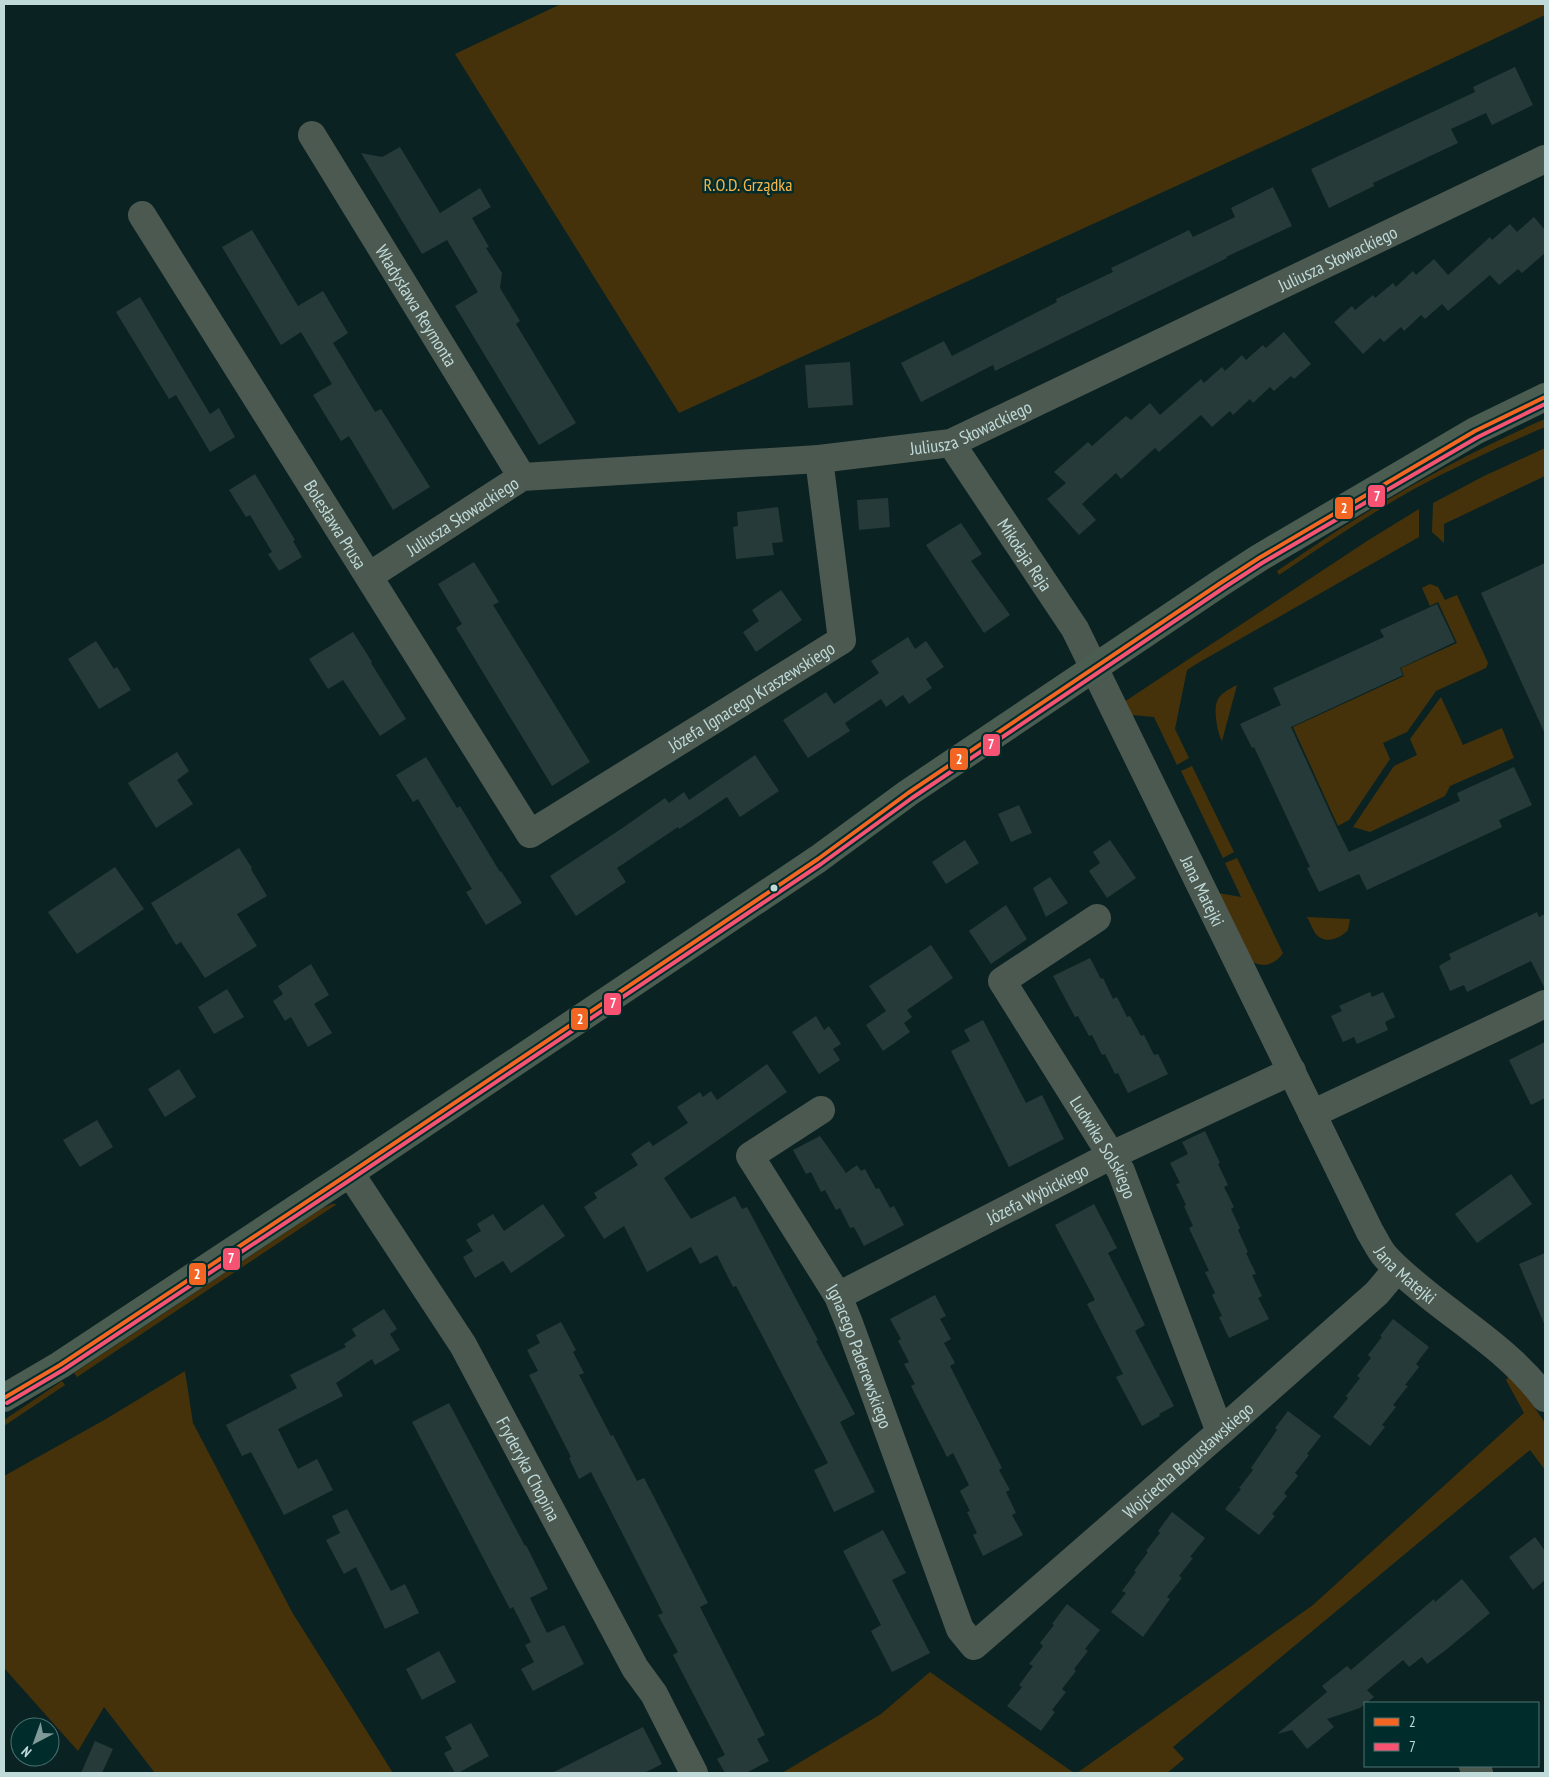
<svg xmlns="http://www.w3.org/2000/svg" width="1549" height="1777" font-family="'PT Sans Narrow',sans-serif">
  <rect width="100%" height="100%" fill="#0a2222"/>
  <g fill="#46320a">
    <polygon points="561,4 1545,4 1545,15 1301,129 679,413 455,54"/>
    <path d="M 1545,419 L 1545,427 C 1501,446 1457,466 1414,489 C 1368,515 1324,545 1279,575 L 1277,571 C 1303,554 1329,535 1356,519 C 1417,481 1480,447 1545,419 Z"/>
    <polygon points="1545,448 1545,476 1444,524 1444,543 1432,532 1433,503 1484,476"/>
    <polygon points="1419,509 1419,537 1198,663 1187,670 1175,729 1189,758 1177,765 1154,717 1131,715 1124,702 1367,541"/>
    <polygon points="1430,584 1438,587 1445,600 1457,595 1488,663 1486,668 1436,691 1407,732 1383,743 1390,759 1349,820 1338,826 1293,727 1404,676 1401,668 1457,643 1438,602 1430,606 1422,588"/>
    <path d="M 1237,685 L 1222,741 C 1218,733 1217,726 1216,718 C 1214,697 1220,694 1237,685 Z"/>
    <polygon points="1441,697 1463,745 1502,728 1514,758 1450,786 1445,796 1370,832 1353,827 1394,766 1417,755 1410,739"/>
    <polygon points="1192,766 1234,852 1223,858 1181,771"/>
    <path d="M 1237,858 L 1283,953 C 1275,965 1262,969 1250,960 L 1218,893 L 1241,897 L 1225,863 Z"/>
    <path d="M 1307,917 L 1350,919 L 1348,930 C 1340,939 1324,945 1315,933 C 1312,928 1310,922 1307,917 Z"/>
    <polygon points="332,1204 337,1204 77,1377 74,1373 321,1209"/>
    <polygon points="185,1371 193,1423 292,1612 393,1773 155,1773 104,1707 78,1751 4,1668 4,1476 106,1419"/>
    <polygon points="1509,1376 1522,1389 1545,1423 1545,1470 1530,1450 1173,1747 1184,1759 1167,1773 1077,1773 1313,1605 1524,1413 1506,1380"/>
    <polygon points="62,1381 65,1385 4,1426 4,1420"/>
    <polygon points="930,1672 1074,1773 782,1773 881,1714"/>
  </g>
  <g fill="#263b39">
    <polygon points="1515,67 1533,105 1492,125 1486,113 1451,129 1458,143 1373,183 1374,186 1329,208 1311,169 1475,92 1473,87"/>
    <polygon points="400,147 440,213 480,188 491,207 472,218 489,247 486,248 502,273 500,288 520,321 516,324 576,423 539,445 455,306 478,292 447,240 422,254 361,153 382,157"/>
    <polygon points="1273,187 1292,226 1226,257 1227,258 995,371 993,365 921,402 901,363 944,341 952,356 1057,302 1056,299 1113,272 1111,268 1130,259 1189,230 1193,237 1235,217 1231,208"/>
    <polygon points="1534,217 1545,230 1545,253 1522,273 1518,269 1499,285 1490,275 1448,311 1442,304 1425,319 1421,315 1404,331 1401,327 1384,342 1380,338 1363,354 1334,322 1352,306 1355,310 1373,295 1375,298 1393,283 1396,287 1413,271 1416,275 1434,259 1448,275 1490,237 1492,240 1510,224 1517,232"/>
    <polygon points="252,230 298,306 323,291 348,333 333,343 375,412 381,409 430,487 393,510 349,436 341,441 313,395 332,384 301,332 281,345 222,247"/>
    <polygon points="140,297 210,414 219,408 235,437 210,452 176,395 169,399 116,312"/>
    <polygon points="1284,332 1311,364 1294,379 1291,376 1274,391 1270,387 1253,403 1250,399 1233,415 1230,411 1212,427 1201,415 1159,452 1155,448 1121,479 1116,473 1082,504 1096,520 1079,535 1047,499 1066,483 1054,472 1088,442 1092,446 1126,416 1131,420 1150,403 1160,415 1201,379 1204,383 1222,367 1225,371 1242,355 1246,360 1263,345 1266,348"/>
    <polygon points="850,362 853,405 808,408 805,365"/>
    <polygon points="255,474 295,540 293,541 302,557 279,571 268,554 272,552 250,515 246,517 229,490"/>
    <polygon points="888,498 890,527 859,530 857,500"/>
    <polygon points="778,507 783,542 772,543 774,555 736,559 733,527 738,526 737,512"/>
    <polygon points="961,523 982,554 971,561 1010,615 984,633 926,545"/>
    <polygon points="474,562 499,602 493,605 590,762 552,786 456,628 462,624 438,584"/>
    <polygon points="1545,563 1545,734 1481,593"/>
    <polygon points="781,590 802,620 756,652 743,632 759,621 752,610"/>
    <polygon points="1437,604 1455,642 1400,668 1403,675 1291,727 1338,830 1349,852 1460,801 1457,793 1514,767 1532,805 1499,820 1502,827 1367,890 1359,874 1319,892 1307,868 1310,867 1254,747 1252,748 1240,724 1281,705 1273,688 1384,637 1380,630"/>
    <polygon points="353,632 372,662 371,663 406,719 380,736 343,680 328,689 309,659"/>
    <polygon points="908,637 915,649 926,641 944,667 926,679 932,688 909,704 903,695 886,707 881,699 845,723 850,731 808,758 783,720 826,692 834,704 879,673 871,661"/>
    <polygon points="96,641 114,669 117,667 131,690 99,709 68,659"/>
    <polygon points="177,752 189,771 177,780 193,804 156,828 128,783"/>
    <polygon points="755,755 779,791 740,817 727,797 679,829 678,827 617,868 626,882 576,916 550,876 624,827 665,798 669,803 684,792 689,800"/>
    <polygon points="426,757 457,808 460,806 500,872 501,871 522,903 486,925 466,892 472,889 418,799 413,802 396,775"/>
    <polygon points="1019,805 1032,833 1011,842 998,814"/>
    <polygon points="965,840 979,863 946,884 932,862"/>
    <polygon points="1110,840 1136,878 1107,898 1089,871 1100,863 1093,852"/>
    <polygon points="239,848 252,868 251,869 267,896 237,914 257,946 205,978 181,942 176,945 151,903"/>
    <polygon points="115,867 144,909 77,954 48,912"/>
    <polygon points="1050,877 1068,903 1046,917 1033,888"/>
    <polygon points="1006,905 1027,939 991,964 969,931"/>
    <polygon points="1537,912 1539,917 1545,914 1545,989 1531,961 1467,992 1464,985 1450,991 1439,966 1451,959 1449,954"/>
    <polygon points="931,945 953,978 907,1010 912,1017 904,1023 910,1032 883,1051 866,1025 886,1011 869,986"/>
    <polygon points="1090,958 1101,979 1103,978 1113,999 1117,997 1127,1017 1130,1016 1141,1036 1144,1035 1154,1055 1158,1054 1168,1074 1128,1093 1118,1073 1115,1074 1105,1054 1102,1055 1092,1035 1089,1036 1078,1016 1075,1017 1053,976"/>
    <polygon points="311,964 329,995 314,1004 332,1033 308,1047 291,1017 285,1021 273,1001 283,994 278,986"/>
    <polygon points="227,989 244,1017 214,1034 198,1007"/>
    <polygon points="1370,992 1372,997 1383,992 1395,1017 1385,1022 1388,1030 1357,1044 1354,1037 1343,1042 1331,1016 1342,1011 1339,1006"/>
    <polygon points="816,1016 824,1030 829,1026 841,1044 833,1049 840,1060 819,1074 792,1032"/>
    <polygon points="983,1020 1026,1103 1042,1095 1064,1139 1009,1167 951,1051 970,1041 964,1030"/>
    <polygon points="1545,1042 1545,1098 1531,1105 1509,1060"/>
    <polygon points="767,1064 787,1092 664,1178 691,1219 735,1196 742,1209 747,1207 818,1340 816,1341 855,1414 840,1422 875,1492 834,1512 814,1470 828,1463 764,1339 736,1286 733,1287 717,1255 700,1264 691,1247 647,1272 624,1226 604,1239 584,1207 597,1198 594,1193 638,1165 631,1154 649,1141 653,1146 688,1123 677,1107 700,1092 703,1097 711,1091 717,1100"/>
    <polygon points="179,1069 196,1097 165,1117 148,1089"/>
    <polygon points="97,1120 113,1147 80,1167 63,1140"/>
    <polygon points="1205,1131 1220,1163 1218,1164 1228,1185 1224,1187 1234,1207 1231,1209 1240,1228 1238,1230 1248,1252 1246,1253 1256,1274 1252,1275 1262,1296 1258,1298 1269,1319 1229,1338 1219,1317 1222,1316 1212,1295 1215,1293 1205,1272 1209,1271 1189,1228 1193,1226 1184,1206 1186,1205 1176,1184 1180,1183 1170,1163 1188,1154 1182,1142"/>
    <polygon points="820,1136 846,1173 857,1165 861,1171 865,1169 876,1189 879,1188 890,1208 894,1206 904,1225 864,1246 854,1227 850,1228 840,1208 836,1210 825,1190 821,1192 811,1172 806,1174 793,1150"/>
    <polygon points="1511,1174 1532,1204 1477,1243 1455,1214"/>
    <polygon points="543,1204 565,1236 511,1273 503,1261 475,1278 463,1257 473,1251 466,1240 481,1231 477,1224 493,1214 504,1231"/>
    <polygon points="1094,1204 1117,1248 1108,1253 1145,1325 1135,1331 1174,1406 1159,1414 1160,1416 1142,1426 1116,1377 1123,1374 1087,1304 1095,1300 1055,1225"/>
    <polygon points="1545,1253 1545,1326 1519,1264"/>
    <polygon points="935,1295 946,1316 940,1319 951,1339 944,1343 955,1363 950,1366 1002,1468 999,1470 1010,1490 1006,1492 1016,1513 1012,1515 1023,1535 983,1556 973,1535 977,1533 967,1512 970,1511 960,1491 969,1485 953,1453 947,1457 911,1386 915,1384 904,1364 909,1362 898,1341 901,1339 890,1319"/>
    <polygon points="384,1309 397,1329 390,1334 400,1350 375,1365 372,1359 336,1383 343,1396 278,1429 298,1469 317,1459 333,1490 284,1515 251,1452 242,1456 226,1425 297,1388 290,1375 346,1347 344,1344 356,1336 352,1329"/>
    <polygon points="1393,1319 1429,1347 1416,1364 1419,1367 1405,1385 1408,1386 1393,1405 1396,1407 1382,1425 1385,1427 1370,1446 1333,1417 1348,1398 1346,1396 1360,1378 1357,1376 1371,1358 1368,1355 1382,1337 1380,1336"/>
    <polygon points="561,1322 576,1350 573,1352 584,1373 579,1375 611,1436 613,1435 637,1481 644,1478 655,1499 708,1603 700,1607 765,1735 757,1739 769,1761 746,1773 725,1773 717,1759 725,1755 673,1655 678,1652 658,1615 663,1613 591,1472 579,1479 569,1458 571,1457 529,1375 538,1371 527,1350 540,1343 536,1335"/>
    <polygon points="449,1403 525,1546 526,1545 548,1589 530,1598 547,1633 564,1625 584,1664 533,1691 521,1669 534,1662 525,1645 531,1642 513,1607 510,1609 412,1422"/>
    <polygon points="1288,1411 1321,1436 1307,1454 1309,1455 1295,1473 1298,1476 1284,1493 1287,1496 1272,1514 1275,1516 1259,1535 1225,1509 1241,1489 1239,1488 1253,1470 1251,1468 1277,1430 1275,1428"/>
    <polygon points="347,1509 391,1591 405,1584 419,1613 385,1629 356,1567 344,1574 326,1540 340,1533 332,1516"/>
    <polygon points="1172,1512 1205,1538 1190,1557 1193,1558 1179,1576 1182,1578 1167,1597 1170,1599 1143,1637 1111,1612 1126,1593 1122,1591 1136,1572 1134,1571 1148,1552 1146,1551 1160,1533 1158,1531"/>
    <polygon points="883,1530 906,1573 892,1580 930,1653 892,1672 871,1631 881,1625 843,1551"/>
    <polygon points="1535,1537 1545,1551 1545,1580 1533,1590 1509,1557"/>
    <polygon points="1462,1579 1490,1613 1447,1649 1427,1664 1422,1657 1409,1667 1403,1660 1367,1690 1374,1697 1360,1708 1327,1719 1334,1727 1307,1749 1292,1730 1277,1734 1327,1692 1322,1686 1347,1666 1351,1670 1434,1599 1435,1602"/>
    <polygon points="1067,1604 1100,1630 1085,1649 1088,1651 1074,1669 1076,1671 1062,1689 1066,1692 1052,1710 1055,1712 1041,1731 1007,1706 1022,1687 1019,1685 1033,1666 1029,1664 1043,1646 1040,1643 1054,1625 1052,1624"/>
    <polygon points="439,1651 456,1682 422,1700 406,1669"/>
    <polygon points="471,1723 489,1756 458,1773 455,1773 444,1753 452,1749 445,1737"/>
    <polygon points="643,1727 662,1764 644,1773 552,1773"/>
    <polygon points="95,1741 113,1749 102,1773 81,1773"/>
  </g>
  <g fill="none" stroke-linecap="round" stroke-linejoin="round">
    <g stroke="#4c5950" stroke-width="28">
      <path id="s1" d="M 312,135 L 522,477"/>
      <path id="s2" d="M 142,215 L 530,834 L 842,640 L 819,459"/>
      <path id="s3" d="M 951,443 L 1075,629 L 1370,1232 C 1375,1240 1379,1249 1384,1255 C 1395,1268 1408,1278 1421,1289 C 1463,1324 1512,1353 1545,1398"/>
      <path id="s4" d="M 369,576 L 522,477 L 819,459 L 951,443 L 1545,159"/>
      <path id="s5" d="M 1097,918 L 1002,981 L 1121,1171 L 1220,1432"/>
      <path id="s6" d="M 821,1110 L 750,1156 L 838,1296 L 849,1323 L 960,1629 L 974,1646 L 1220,1432 L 1377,1293 L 1397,1269"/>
      <polyline points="1312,1114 1545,1004"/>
      <path id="s7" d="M 350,1173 L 463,1345 L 635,1668 L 654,1694 L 694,1773"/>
      <path id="s8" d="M 838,1296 L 1112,1155 L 1292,1071"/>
      <polyline points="1473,1766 1479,1773"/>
    </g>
    <polyline stroke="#4b5c51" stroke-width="28" points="4,1398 60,1365 350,1173 818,859 908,793 1222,582 1259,558 1475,431 1545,397"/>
    <g stroke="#002c2c" stroke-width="8">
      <polyline id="bus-1" points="4,1398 60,1365 350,1173 818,859 908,793 1222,582 1259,558 1475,431 1545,397"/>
    </g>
    <g stroke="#002c2c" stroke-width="8">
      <polyline id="bus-2" points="7,1403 63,1370 353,1178 821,864 912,798 1225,587 1262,563 1478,437 1545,404"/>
    </g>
    <use href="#bus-1" stroke="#f26522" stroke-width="4"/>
    <use href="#bus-2" stroke="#f65372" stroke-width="4"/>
  </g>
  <circle fill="#bfdad9" stroke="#002c2c" stroke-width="2" cx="774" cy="888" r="4.5"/>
  <g text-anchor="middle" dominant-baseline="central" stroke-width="5" stroke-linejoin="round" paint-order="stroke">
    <g font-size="18" fill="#f9b448" stroke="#002c2c">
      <text x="748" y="184">R.O.D. Grządka</text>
    </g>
    <g font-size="18" fill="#bfdad9" stroke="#002c2c">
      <text stroke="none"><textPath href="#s4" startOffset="1041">Juliusza Słowackiego</textPath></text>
      <text stroke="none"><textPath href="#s1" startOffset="200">Władysława Reymonta</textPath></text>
      <text stroke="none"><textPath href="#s4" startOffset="636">Juliusza Słowackiego</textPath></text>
      <text stroke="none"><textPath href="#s4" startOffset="111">Juliusza Słowackiego</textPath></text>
      <text stroke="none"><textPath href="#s2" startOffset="365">Bolesława Prusa</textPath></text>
      <text stroke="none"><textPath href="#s3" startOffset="134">Mikołaja Reja</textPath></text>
      <text stroke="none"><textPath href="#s2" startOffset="991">Józefa Ignacego Kraszewskiego</textPath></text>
      <text stroke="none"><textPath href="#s3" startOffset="515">Jana Matejki</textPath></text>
      <text stroke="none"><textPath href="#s5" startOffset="309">Ludwika Solskiego</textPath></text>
      <text stroke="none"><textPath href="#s8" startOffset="224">Józefa Wybickiego</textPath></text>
      <text stroke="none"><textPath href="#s3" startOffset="951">Jana Matejki</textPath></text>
      <text stroke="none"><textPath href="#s6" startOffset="314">Ignacego Paderewskiego</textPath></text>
      <text stroke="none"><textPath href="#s6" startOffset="910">Wojciecha Bogusławskiego</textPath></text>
      <text stroke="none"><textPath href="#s7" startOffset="346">Fryderyka Chopina</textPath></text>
    </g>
  </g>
  <g stroke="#002c2c" stroke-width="2">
    <rect x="1367" y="484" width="19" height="24" rx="5" fill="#f65372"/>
    <rect x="1334" y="496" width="20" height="24" rx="5" fill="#f26522"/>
    <rect x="982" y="733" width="19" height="24" rx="5" fill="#f65372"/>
    <rect x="949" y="747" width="20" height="24" rx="5" fill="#f26522"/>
    <rect x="603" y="992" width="19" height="24" rx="5" fill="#f65372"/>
    <rect x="570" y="1007" width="19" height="24" rx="5" fill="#f26522"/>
    <rect x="222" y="1247" width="19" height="24" rx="5" fill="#f65372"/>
    <rect x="188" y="1262" width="19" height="24" rx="5" fill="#f26522"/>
  </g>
  <g font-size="14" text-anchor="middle" font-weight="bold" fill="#fff">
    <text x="1377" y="501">7</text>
    <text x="1344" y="513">2</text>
    <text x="991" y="749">7</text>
    <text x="959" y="764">2</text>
    <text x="613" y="1008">7</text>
    <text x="580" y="1024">2</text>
    <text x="231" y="1263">7</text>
    <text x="197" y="1279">2</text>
  </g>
  <rect width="1549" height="1777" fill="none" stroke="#bfdad9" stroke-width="10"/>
  <rect x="1364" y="1702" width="175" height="65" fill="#002c2c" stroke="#4c7271"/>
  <rect x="1374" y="1718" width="25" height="8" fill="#f26522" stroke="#4c7271"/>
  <text x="1409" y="1727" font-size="15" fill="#bfdad9">2</text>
  <rect x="1374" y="1743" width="25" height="8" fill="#f65372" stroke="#4c7271"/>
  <text x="1409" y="1752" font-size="15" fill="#bfdad9">7</text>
  <g transform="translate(35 1742) rotate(221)"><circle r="24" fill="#002c2c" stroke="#4c7271"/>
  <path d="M0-4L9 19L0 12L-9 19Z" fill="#809a99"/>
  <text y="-8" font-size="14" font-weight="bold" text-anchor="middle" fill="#bfdad9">N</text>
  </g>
</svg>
